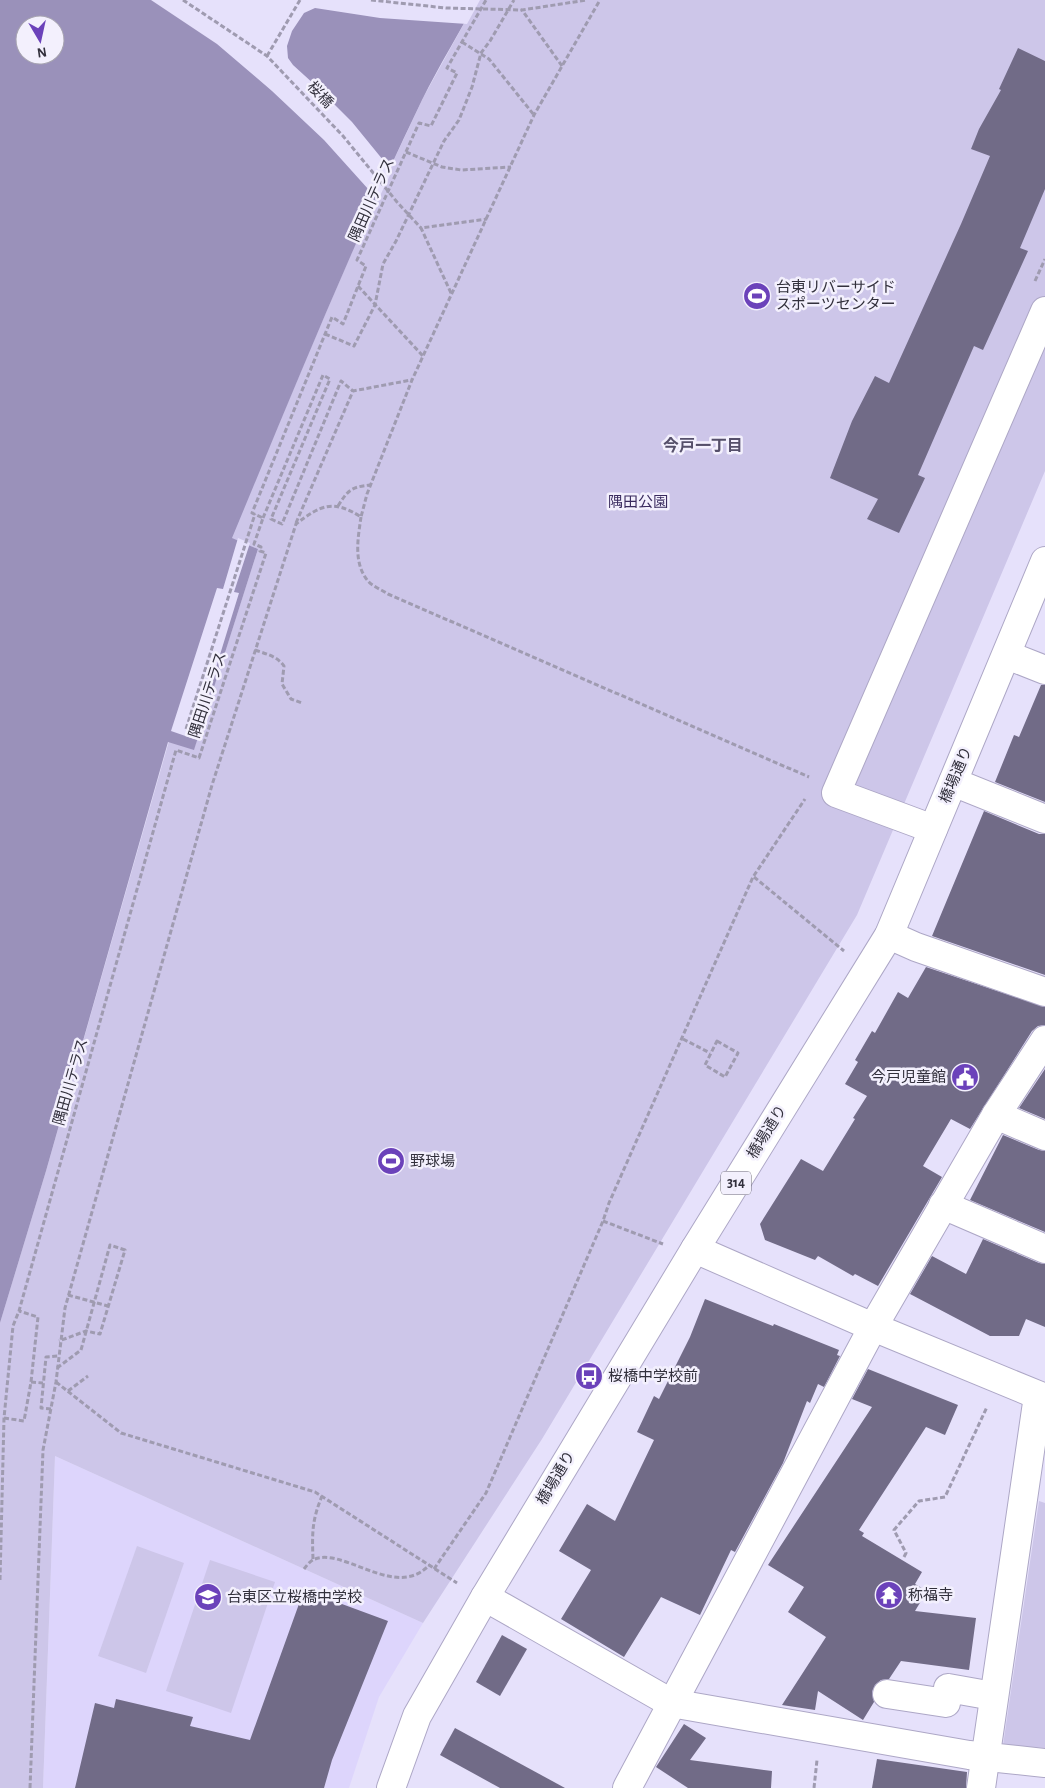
<svg xmlns="http://www.w3.org/2000/svg" width="1045" height="1788" font-family="'Alegreya Sans','Noto Sans JP',sans-serif">
  <rect width="100%" height="100%" fill="#e6e1fb"/>
  <polygon fill="#ddd5fc" points="55,1456 423,1623 379,1697 349,1788 43,1788"/>
  <g fill="#cdc6e9">
    <polygon points="477,0 1045,0 1045,471 857,915 542,1439 423,1623 55,1456 43,1788 0,1788 0,1323 46,1171 169,741 194,749 258,549 231,538 309,352 367,217 423,98"/>
    <polygon points="1039,1501 1045,1503 1045,1748 1003,1745"/>
    <polygon points="137,1546 184,1563 146,1673 98,1656"/>
    <polygon points="210,1560 275,1582 231,1713 166,1691"/>
  </g>
  <path fill="#9a91ba" fill-rule="evenodd" d="M 0,0 L 477,0 C 459,33 439,66 422,100 C 353,243 293,391 232,538 L 258,549 L 194,750 L 168,742 L 46,1171 L 0,1323 ZM 25,25 L 55,25 L 55,55 L 25,55 Z"/>
  <g fill="#e6e1fb">
    <polygon points="151,0 480,0 467,24 380,18 315,8 304,13 292,31 287,46 288,58 293,65 315,85 352,122 392,171 378,200 324,140 272,91 217,44"/>
    <polygon points="238,538 250,543 234,592 239,593 194,739 171,731 217,588 223,589"/>
  </g>
  <g fill="#716b87">
    <polygon points="1018,48 1045,61 1045,189 1020,248 1028,251 983,350 974,346 918,475 925,478 899,533 867,519 878,499 830,478 852,421 875,376 889,383 961,224 990,156 971,149 979,129 1001,90 999,89"/>
    <polygon points="1041,685 1045,685 1045,802 995,782 1014,735 1019,737"/>
    <polygon points="984,811 1039,834 1045,834 1045,975 932,936"/>
    <polygon points="926,967 1045,1007 1045,1025 1038,1026 1032,1031 970,1129 951,1119 923,1166 942,1177 878,1286 855,1274 853,1276 818,1256 815,1260 765,1240 760,1224 801,1159 823,1171 855,1119 853,1118 867,1096 845,1084 858,1062 855,1060 872,1031 875,1033 898,992 908,998"/>
    <polygon points="1045,1069 1045,1119 1019,1108"/>
    <polygon points="1003,1135 1039,1150 1045,1151 1045,1232 970,1200"/>
    <polygon points="983,1239 1039,1263 1045,1264 1045,1327 1026,1319 1019,1336 990,1336 910,1294 932,1256 966,1274"/>
    <polygon points="705,1299 773,1326 774,1324 839,1350 837,1355 840,1356 824,1387 818,1384 810,1403 807,1401 783,1463 735,1552 731,1550 700,1615 661,1597 624,1657 561,1619 591,1570 559,1551 587,1504 615,1521 654,1440 637,1432 654,1396 659,1399 690,1337"/>
    <polygon points="868,1369 958,1405 945,1435 926,1427 859,1530 864,1533 862,1536 922,1572 915,1584 927,1591 915,1611 976,1618 969,1670 901,1661 889,1679 881,1680 875,1685 872,1692 874,1702 863,1720 818,1691 815,1710 782,1705 826,1637 788,1612 804,1587 768,1565 872,1407 852,1399"/>
    <polygon points="304,1590 388,1621 332,1760 324,1788 75,1788 95,1703 114,1708 116,1699 193,1717 190,1726 250,1740"/>
    <polygon points="502,1635 527,1649 500,1696 476,1682"/>
    <polygon points="684,1724 706,1738 690,1760 772,1771 771,1788 688,1788 656,1767"/>
    <polygon points="455,1728 565,1788 500,1788 440,1755"/>
    <polygon points="877,1759 967,1772 966,1788 872,1788"/>
  </g>
  <g fill="none" stroke-linecap="round" stroke-linejoin="round">
    <g stroke="#ada7c6" stroke-width="30">
      <g id="minor">
        <polyline points="1007,655 1045,670"/>
        <polyline points="953,782 1045,819"/>
        <polyline points="933,829 836,793 1045,311"/>
        <polyline points="889,935 916,947 1045,992"/>
        <polyline points="996,1115 1045,1136"/>
        <polyline points="943,1205 1045,1249"/>
        <polyline points="695,1249 873,1327 1045,1398"/>
        <polyline points="485,1597 671,1703 969,1755 1045,1763"/>
        <polyline points="887,1694 946,1703 948,1688 993,1696"/>
        <polyline points="627,1788 873,1327 996,1115 1045,1040"/>
        <polyline points="981,1788 1038,1396"/>
      </g>
    </g>
    <g stroke="#ada7c6" stroke-width="30">
      <polyline id="major" points="391,1788 417,1716 485,1597 695,1249 889,935 1045,561"/>
    </g>
    <g stroke="#9f9bb0" stroke-width="3" stroke-dasharray="5 2.5" stroke-linecap="butt">
      <polyline points="462,42 489,59 534,115"/>
      <polyline points="267,56 300,0"/>
      <polyline points="562,66 522,10 587,0"/>
      <polyline points="406,152 442,167 461,170 511,167"/>
      <polyline points="1035,281 1045,259"/>
      <polyline points="358,286 423,356"/>
      <polyline points="451,293 421,228 487,219"/>
      <polyline points="325,334 354,346 375,305 383,264 396,241 444,141 459,120 472,87 481,53 490,41 514,0"/>
      <path d="M 338,506 C 348,490 351,487 370,485"/>
      <path d="M 361,517 C 358,538 353,563 368,581 C 372,586 382,590 388,594 L 809,777"/>
      <polyline points="263,518 323,375 330,379 271,519 282,524 341,381 353,391"/>
      <polyline points="296,523 353,391 411,380"/>
      <path d="M 255,650 C 266,654 277,656 284,666 L 282,684 L 291,699 L 302,703"/>
      <polyline points="186,729 255,514"/>
      <polyline points="754,877 844,951"/>
      <polyline points="683,1039 710,1053"/>
      <polygon points="717,1041 738,1053 725,1077 705,1065"/>
      <polyline points="603,1221 663,1244"/>
      <polyline points="68,1295 108,1306"/>
      <polyline points="57,1368 81,1350 110,1245 125,1250 100,1334 86,1331 59,1341"/>
      <polyline points="31,1382 43,1383"/>
      <polyline points="56,1382 121,1433 315,1492 457,1583"/>
      <polyline points="68,1391 88,1376"/>
      <polyline points="51,1409 41,1408 46,1357 58,1356"/>
      <polyline points="4,1418 24,1421 31,1382 38,1317 19,1311"/>
      <polyline points="904,1557 906,1553 894,1530 919,1501 945,1497 987,1407"/>
      <path d="M 313,1559 C 312,1533 312,1520 322,1496"/>
      <path d="M 304,1569 C 307,1565 311,1560 315,1559 C 341,1549 385,1589 417,1574 C 422,1572 426,1568 430,1565"/>
      <polyline points="434,1569 486,1493 603,1221 609,1203 753,877 805,799"/>
      <polyline points="0,1580 4,1418 13,1326 19,1311 176,750 199,758 266,553 260,551 261,547 254,544 263,518 252,513 332,317 343,324 366,266 357,260 419,123 431,126 457,73 447,68 486,0"/>
      <path d="M 30,1788 L 43,1450 L 56,1382 L 65,1308 L 212,785 L 296,524 C 321,505 333,499 361,517 L 367,494 L 412,380 L 534,115 L 600,0"/>
      <polyline points="814,1788 817,1760"/>
    </g>
    <use href="#minor" stroke="#fff" stroke-width="28"/>
    <use href="#major" stroke="#fff" stroke-width="28"/>
    <g stroke="#9f9bb0" stroke-width="3" stroke-dasharray="5 2.5" stroke-linecap="butt">
      <polyline points="183,0 267,56 343,136 397,202 421,228"/>
      <polyline points="371,0 446,8 522,10"/>
    </g>
  </g>
  <defs>
    <g id="stadium-disc" transform="scale(1.4375)"><circle r="9.5" fill="#6b42ba" stroke="#f3f0fd"/><path d="M0-5a6.5 5 0 1 0 0 10a6.5 5 0 1 0 0-10ZM-3.5-1.8h7v3.6h-7Z" fill="#fff"/></g>
    <g id="civic-disc" transform="scale(1.4375)"><circle r="9.5" fill="#6b42ba" stroke="#f3f0fd"/><path d="M-.6-6.5H3V-4.5H.6V-3L4-1V1h2V6H-6V1h2V-1L-.6-3ZM-1.2 2.5V6h2.4V2.5Z" fill="#fff"/></g>
    <g id="bus-disc" transform="scale(1.4375)"><circle r="9.5" fill="#6b42ba" stroke="#f3f0fd"/><path d="M-5-6H5V4H4V6H2V4H-2V6H-4V4H-5ZM-3.5-4V0h7V-4ZM-3.5 1.2v1.5H-2V1.2ZM2 1.2v1.5H3.5V1.2Z" fill="#fff"/></g>
    <g id="temple-disc" transform="scale(1.4375)"><circle r="9.5" fill="#6b42ba" stroke="#f3f0fd"/><path d="M0-6L5-2H3V0L6.5 2.5H4V6H1.5V3h-3V6H-4V2.5H-6.5L-3 0V-2H-5Z" fill="#fff"/></g>
    <g id="school-disc" transform="scale(1.4375)"><circle r="9.5" fill="#6b42ba" stroke="#f3f0fd"/><path d="M0-5L7-2L0 1L-7-2ZM-4 1L0 2.5L4 1V4Q0 6-4 4Z" fill="#fff"/></g>
  </defs>
  <g fill-rule="evenodd">
    <use href="#stadium-disc" x="757" y="296"/>
    <use href="#civic-disc" x="965" y="1077"/>
    <use href="#stadium-disc" x="391" y="1161"/>
    <use href="#bus-disc" x="589" y="1376"/>
    <use href="#temple-disc" x="889" y="1595"/>
    <use href="#school-disc" x="208" y="1597"/>
  </g>
  <g text-anchor="middle" dominant-baseline="central" stroke-width="5" stroke-linejoin="round" paint-order="stroke">
    <rect fill="#f3f0fd" stroke="#6c6a76" stroke-width="1" x="721" y="1171.5" width="30" height="23" rx="4"/>
    <g font-size="14" font-weight="bold" fill="#32303c">
      <text x="736" y="1183">314</text>
    </g>
    <g font-size="15" fill="#32303c" stroke="#f3f0fd">
      <text transform="translate(320 95) rotate(47)">桜橋</text>
      <text transform="translate(372 200) rotate(-66)">隅田川テラス</text>
      <text transform="translate(208 695) rotate(-72)">隅田川テラス</text>
      <text transform="translate(956 775) rotate(-67)">橋場通り</text>
      <text transform="translate(71 1082) rotate(-74)">隅田川テラス</text>
      <text transform="translate(767 1132) rotate(-58)">橋場通り</text>
      <text transform="translate(556 1478) rotate(-59)">橋場通り</text>
    </g>
    <g font-size="15" fill="#32303c" stroke="#f3f0fd" text-anchor="start">
      <text x="776" y="287">台東リバーサイド<tspan x="776" dy="17">スポーツセンター</tspan></text>
      <text x="946" y="1077" text-anchor="end">今戸児童館</text>
      <text x="410" y="1161">野球場</text>
      <text x="608" y="1376">桜橋中学校前</text>
      <text x="908" y="1595">称福寺</text>
      <text x="227" y="1597">台東区立桜橋中学校</text>
    </g>
    <g font-size="15" fill="#3a2b5f" stroke="#f3f0fd">
      <text x="638" y="502">隅田公園</text>
    </g>
    <g font-size="16" font-weight="bold" fill="#554f6a" stroke="#f3f0fd">
      <text x="703" y="446">今戸一丁目</text>
    </g>
  </g>
  <g transform="translate(40 40) rotate(171)"><circle r="24" fill="#f3f0fd" stroke="#a6a3b0"/>
  <path d="M0-4L9 19L0 12L-9 19Z" fill="#6b42ba"/>
  <text y="-8" font-size="14" font-weight="bold" text-anchor="middle" fill="#32303c">N</text>
  </g>
</svg>
